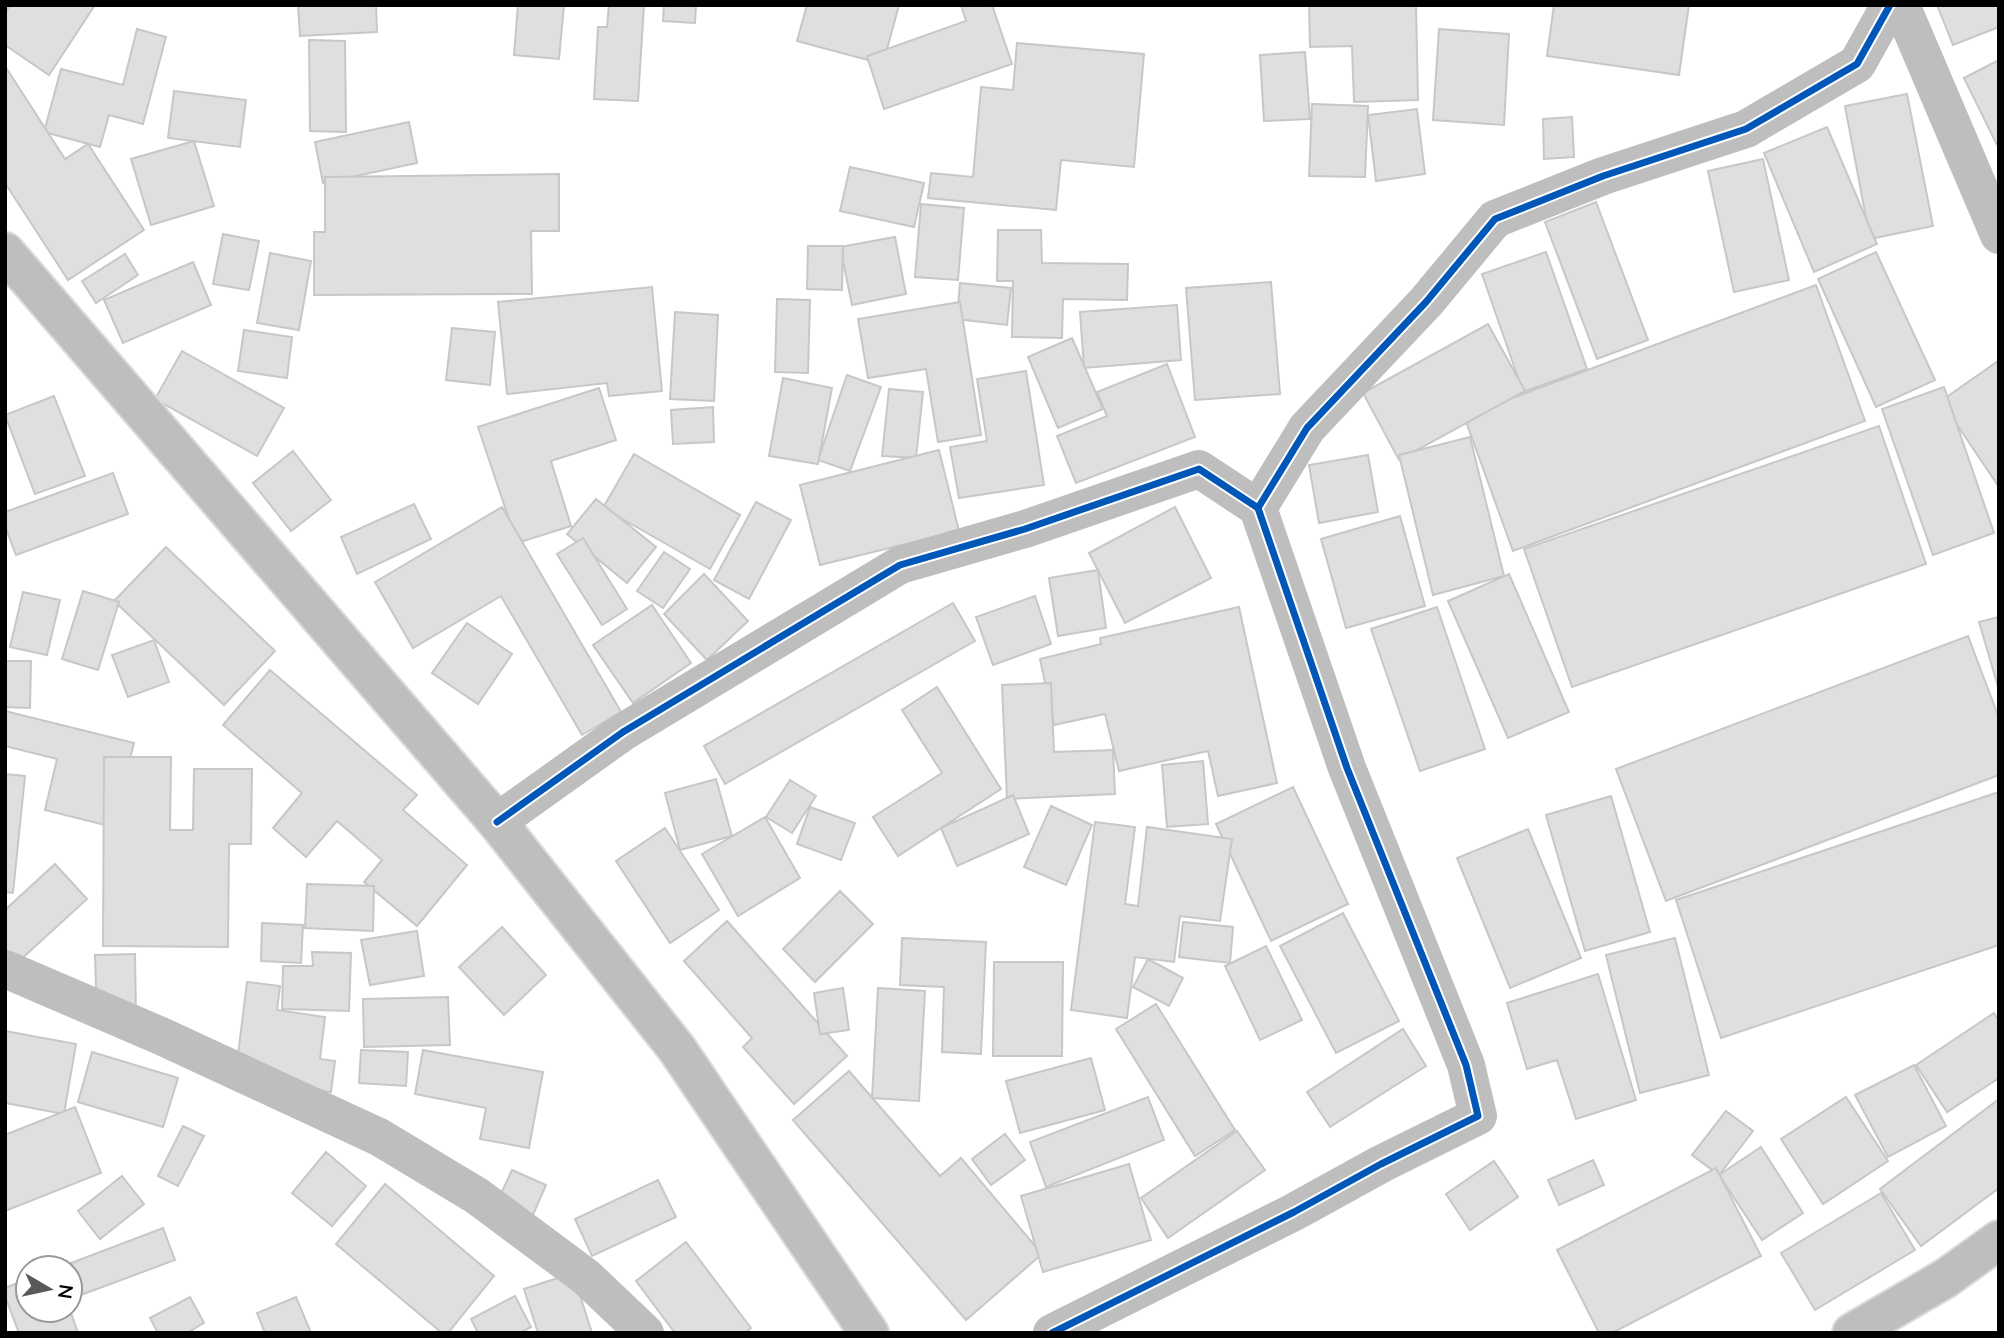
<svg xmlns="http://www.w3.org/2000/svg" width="2004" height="1338" font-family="Mulish,sans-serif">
  <rect width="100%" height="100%" fill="#fff"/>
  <g fill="#dfdfdf" stroke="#c7c7c7" stroke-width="2">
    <polygon points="10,5 95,5 49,75 5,45 5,13"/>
    <polygon points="298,5 376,5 377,32 300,36"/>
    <polygon points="518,5 564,5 559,59 514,55"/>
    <polygon points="609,5 644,5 638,101 594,99 598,27 607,27"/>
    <polygon points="664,5 696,5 695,23 663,21"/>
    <polygon points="807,5 899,5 883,64 797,41"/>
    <polygon points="961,5 992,5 1012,64 884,109 867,56 966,21"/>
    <polygon points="1309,5 1416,5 1418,100 1354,102 1352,46 1310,47"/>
    <polygon points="1554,5 1689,5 1679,75 1547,56"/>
    <polygon points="1937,5 1999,5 1999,27 1953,45"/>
    <polygon points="137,29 166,37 143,124 109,115 100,147 44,132 61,69 123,85"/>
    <polygon points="1439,29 1509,34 1504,125 1433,120"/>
    <polygon points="309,40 345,41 346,132 310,131"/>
    <polygon points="1017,43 1144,54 1134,167 1061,160 1056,210 928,198 931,173 973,177 981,87 1013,90"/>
    <polygon points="1305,52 1310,119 1264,121 1260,55"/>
    <polygon points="1999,60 1999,144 1997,145 1964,78"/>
    <polygon points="5,66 65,159 88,144 144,230 68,280 5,183"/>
    <polygon points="174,91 246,100 240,147 168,138"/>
    <polygon points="1907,94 1933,226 1870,239 1845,106"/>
    <polygon points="1312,104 1368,106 1365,177 1309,176"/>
    <polygon points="1417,109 1425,174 1376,181 1368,115"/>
    <polygon points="1572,117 1574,157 1544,159 1543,119"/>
    <polygon points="409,122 417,163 323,183 315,142"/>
    <polygon points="1827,127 1877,244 1814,272 1764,153"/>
    <polygon points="194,141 214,206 151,225 131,159"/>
    <polygon points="1763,159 1789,280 1734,292 1708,171"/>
    <polygon points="850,167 924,183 914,227 840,211"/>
    <polygon points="559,174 559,231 531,231 532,294 314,295 314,232 325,232 325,177"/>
    <polygon points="1596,202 1648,340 1597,359 1545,222"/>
    <polygon points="921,204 964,208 958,280 915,277"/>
    <polygon points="998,230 1041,230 1042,263 1128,264 1127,300 1063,299 1062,338 1012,337 1013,281 997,281"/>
    <polygon points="223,234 259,241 249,290 213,284"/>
    <polygon points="895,237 906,294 852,305 840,247"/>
    <polygon points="808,246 843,246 842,290 807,289"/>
    <polygon points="1546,252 1587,369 1523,392 1482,274"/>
    <polygon points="1876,252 1935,380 1876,407 1818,279"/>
    <polygon points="270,253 311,261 299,330 257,323"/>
    <polygon points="125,254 138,275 96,303 82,281"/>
    <polygon points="193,262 211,305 123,343 104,300"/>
    <polygon points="1271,282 1280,394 1195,400 1186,288"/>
    <polygon points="960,283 1011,288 1007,325 957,319"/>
    <polygon points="1816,285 1865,421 1513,551 1464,416"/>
    <polygon points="652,287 662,391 609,396 607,383 507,394 498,302"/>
    <polygon points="777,299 810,300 808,373 775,372"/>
    <polygon points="960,302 981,435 938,442 926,369 868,378 858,319"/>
    <polygon points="1177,305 1181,360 1084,368 1080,312"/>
    <polygon points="675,312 718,315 714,401 670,399"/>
    <polygon points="1488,324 1525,391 1399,460 1363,393"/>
    <polygon points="452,328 495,332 490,385 446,380"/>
    <polygon points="244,330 292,337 287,378 238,371"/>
    <polygon points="1072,338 1103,409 1058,428 1028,357"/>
    <polygon points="182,351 284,408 257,456 155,399"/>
    <polygon points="1998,361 1999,362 1999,487 1941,401"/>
    <polygon points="1167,364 1195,437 1076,483 1057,436 1107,416 1097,392"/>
    <polygon points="1026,371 1044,485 959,498 950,447 987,441 977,379"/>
    <polygon points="847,375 881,387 850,471 818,460"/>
    <polygon points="783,378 832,388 818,464 769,456"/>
    <polygon points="1944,387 1994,533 1933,555 1882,409"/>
    <polygon points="599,388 616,440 551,461 571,526 517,543 478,427"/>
    <polygon points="889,389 923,392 916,458 882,456"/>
    <polygon points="54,396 85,476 35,494 5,415"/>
    <polygon points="713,407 714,442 673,444 671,410"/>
    <polygon points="1879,426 1926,564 1572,687 1524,549"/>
    <polygon points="1470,437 1504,576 1433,595 1399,455"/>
    <polygon points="939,450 959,531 820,565 800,485"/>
    <polygon points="293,451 331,500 291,531 253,483"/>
    <polygon points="634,454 740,515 710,569 603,508"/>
    <polygon points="1368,455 1378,512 1319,523 1309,465"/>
    <polygon points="113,473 128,514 16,555 5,526 5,512"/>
    <polygon points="596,499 656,547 627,583 567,534"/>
    <polygon points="756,502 791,520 749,599 714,580"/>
    <polygon points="414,504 431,539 357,574 341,537"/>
    <polygon points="502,507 621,712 582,735 501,596 413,648 375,582"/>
    <polygon points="1175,507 1211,578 1125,623 1089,553"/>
    <polygon points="1400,516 1425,606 1346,628 1321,539"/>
    <polygon points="583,538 627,609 602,625 557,554"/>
    <polygon points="166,547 275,651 224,705 114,601"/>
    <polygon points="664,552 690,569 663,608 637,591"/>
    <polygon points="1098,570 1106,628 1058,636 1049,578"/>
    <polygon points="704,574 748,621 707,660 664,614"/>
    <polygon points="1509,574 1569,712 1508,738 1448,601"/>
    <polygon points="83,591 119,602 98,670 62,659"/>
    <polygon points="23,592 60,600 47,655 10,647"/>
    <polygon points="1035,596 1051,644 993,665 976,617"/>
    <polygon points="953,603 975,641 725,784 704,746"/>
    <polygon points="652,605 691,663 633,703 593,645"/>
    <polygon points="1239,607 1277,783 1218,796 1208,751 1119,771 1105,714 1054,725 1040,659 1101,644 1100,638"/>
    <polygon points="1437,607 1485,749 1420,771 1371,629"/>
    <polygon points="1999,617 1999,690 1979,622"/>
    <polygon points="467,623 512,654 478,704 432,673"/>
    <polygon points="1968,636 1999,718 1999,775 1666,901 1616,769"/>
    <polygon points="154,640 169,682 128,697 112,655"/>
    <polygon points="5,661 31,661 30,708 5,707"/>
    <polygon points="270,670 417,795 403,810 467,865 417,926 364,882 382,860 337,821 306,857 273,828 302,793 223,725"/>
    <polygon points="1051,683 1054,752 1113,750 1115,794 1007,799 1002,685"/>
    <polygon points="937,687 1001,789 898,856 873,817 942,773 902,710"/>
    <polygon points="5,711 134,743 113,827 45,810 57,759 5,746"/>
    <polygon points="104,757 171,757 170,830 193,830 194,769 252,769 251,844 229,844 228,947 103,946"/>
    <polygon points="1203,761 1208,824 1167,827 1162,765"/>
    <polygon points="5,774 25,776 13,893 5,892"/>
    <polygon points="716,779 732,836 680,850 665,793"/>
    <polygon points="790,780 816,796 792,833 766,817"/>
    <polygon points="1293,787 1348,904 1271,941 1216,824"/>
    <polygon points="1999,792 1999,945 1721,1038 1676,900"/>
    <polygon points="1013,795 1029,834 957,866 941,828"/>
    <polygon points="1611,796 1650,932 1585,951 1546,815"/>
    <polygon points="1051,806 1092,825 1066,885 1024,867"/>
    <polygon points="810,807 855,823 841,860 797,844"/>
    <polygon points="765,817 800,878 738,916 702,854"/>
    <polygon points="1095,822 1135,827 1125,904 1138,906 1147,827 1232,839 1220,921 1180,916 1174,962 1135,957 1127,1018 1071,1010"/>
    <polygon points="665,828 719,910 670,943 616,861"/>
    <polygon points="1528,829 1581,958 1510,988 1457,858"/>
    <polygon points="55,864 87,899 5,974 5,910"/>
    <polygon points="307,884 374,886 373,931 305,928"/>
    <polygon points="840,891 873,924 815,982 783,949"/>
    <polygon points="1343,913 1399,1021 1336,1053 1280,946"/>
    <polygon points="727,921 847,1056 794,1104 743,1047 752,1038 684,961"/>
    <polygon points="1183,922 1233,927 1230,963 1179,957"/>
    <polygon points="262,923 303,925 301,963 261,961"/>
    <polygon points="502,927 546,975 504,1015 459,967"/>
    <polygon points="417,931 424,976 370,985 361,940"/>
    <polygon points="902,938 986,942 981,1054 942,1052 944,987 900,985"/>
    <polygon points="1675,938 1709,1075 1640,1093 1606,955"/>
    <polygon points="1266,946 1302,1020 1260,1040 1225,966"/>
    <polygon points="312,952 351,953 349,1011 282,1009 283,966 313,966"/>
    <polygon points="135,954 136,1017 97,1017 95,955"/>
    <polygon points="1148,959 1183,978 1169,1006 1133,987"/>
    <polygon points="994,962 1063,962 1062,1056 993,1056"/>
    <polygon points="1598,974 1636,1100 1576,1119 1557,1060 1527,1069 1507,1003"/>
    <polygon points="247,982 280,986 277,1010 325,1017 320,1059 335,1061 331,1092 235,1079"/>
    <polygon points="843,988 849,1030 820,1034 814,993"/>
    <polygon points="878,988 925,991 919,1101 872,1098"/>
    <polygon points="448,997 450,1045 364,1047 363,999"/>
    <polygon points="1156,1004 1235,1130 1195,1156 1116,1029"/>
    <polygon points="1994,1013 1999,1021 1999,1078 1947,1112 1916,1065"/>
    <polygon points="1403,1029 1426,1066 1330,1127 1307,1092"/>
    <polygon points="5,1031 76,1044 64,1114 5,1103"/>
    <polygon points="361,1050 408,1052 406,1086 359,1083"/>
    <polygon points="423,1050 543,1072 529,1148 480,1139 486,1108 415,1094"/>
    <polygon points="92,1052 178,1078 163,1127 78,1102"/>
    <polygon points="1091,1058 1105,1110 1020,1133 1006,1081"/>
    <polygon points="1914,1065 1946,1126 1888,1157 1855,1095"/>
    <polygon points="849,1071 940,1176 961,1158 1042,1254 966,1320 793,1120"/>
    <polygon points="1148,1097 1164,1140 1046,1187 1030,1142"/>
    <polygon points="1846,1097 1888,1161 1823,1204 1781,1139"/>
    <polygon points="1999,1099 1999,1188 1921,1246 1880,1189"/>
    <polygon points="75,1107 101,1173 5,1211 5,1135"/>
    <polygon points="1726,1111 1753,1131 1719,1175 1692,1155"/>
    <polygon points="183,1126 204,1136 178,1186 158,1176"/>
    <polygon points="1237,1131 1265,1170 1168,1238 1141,1198"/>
    <polygon points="1005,1134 1025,1160 991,1185 972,1159"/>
    <polygon points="1761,1147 1803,1213 1762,1240 1719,1175"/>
    <polygon points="326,1152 366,1186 332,1226 292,1193"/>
    <polygon points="1593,1160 1604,1185 1559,1205 1548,1180"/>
    <polygon points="1494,1161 1518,1197 1470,1230 1446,1194"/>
    <polygon points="1129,1164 1151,1240 1043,1272 1021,1196"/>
    <polygon points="1716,1168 1761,1256 1612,1333 1599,1333 1557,1250"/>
    <polygon points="512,1170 546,1185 526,1231 491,1215"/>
    <polygon points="122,1176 144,1204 100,1239 78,1211"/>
    <polygon points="658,1180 676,1217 592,1256 575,1219"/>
    <polygon points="385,1184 494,1276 448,1333 442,1333 336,1244"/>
    <polygon points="1881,1193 1915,1250 1815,1310 1781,1253"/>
    <polygon points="163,1228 175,1260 70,1299 70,1268 58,1268"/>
    <polygon points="686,1242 751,1328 745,1333 675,1333 636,1281"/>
    <polygon points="573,1273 592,1333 538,1333 524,1289"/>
    <polygon points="28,1279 28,1310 70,1310 78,1333 19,1333 5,1296 5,1288"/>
    <polygon points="515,1296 531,1327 520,1333 478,1333 471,1319"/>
    <polygon points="190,1297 204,1323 187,1333 158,1333 150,1318"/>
    <polygon points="296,1297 311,1333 265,1333 257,1313"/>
  </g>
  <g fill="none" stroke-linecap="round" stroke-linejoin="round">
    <g stroke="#dbdbdb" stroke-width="42">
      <g id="major">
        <polyline points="5,252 497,822 677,1049 869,1333"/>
        <polyline points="1852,1333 1946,1278 1999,1240"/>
      </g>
    </g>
    <g stroke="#bebebe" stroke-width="38">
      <polyline points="1901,5 1999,235"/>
      <polyline points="497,822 623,732 900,565 1025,529 1199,469 1258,508 1307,428 1426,302 1495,219 1603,176 1746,129 1857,64 1890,5"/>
      <polyline points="5,969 161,1036 379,1137 477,1196 586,1277 645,1333"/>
      <polyline points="1052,1333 1294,1212 1381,1164 1478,1116 1466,1065 1347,768 1258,508"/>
    </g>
    <use href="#major" stroke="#bebebe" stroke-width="38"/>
    <g stroke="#fff" stroke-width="11">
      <g id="cycleway">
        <polyline points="497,822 623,732 900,565 1025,529 1199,469 1258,508 1307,428 1426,302 1495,219 1603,176 1746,129 1857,64 1890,5"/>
        <polyline points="1052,1333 1294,1212 1381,1164 1478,1116 1466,1065 1347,768 1258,508"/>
      </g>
    </g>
    <use href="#cycleway" stroke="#0057b8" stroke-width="7"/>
  </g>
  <rect width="2004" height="1338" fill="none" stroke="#000000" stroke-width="14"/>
  <g transform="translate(49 1289) rotate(99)"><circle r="33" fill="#ffffff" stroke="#999999" stroke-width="2"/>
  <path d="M0-5L12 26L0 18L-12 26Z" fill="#595959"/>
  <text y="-10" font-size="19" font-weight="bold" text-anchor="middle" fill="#000000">N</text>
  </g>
</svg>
